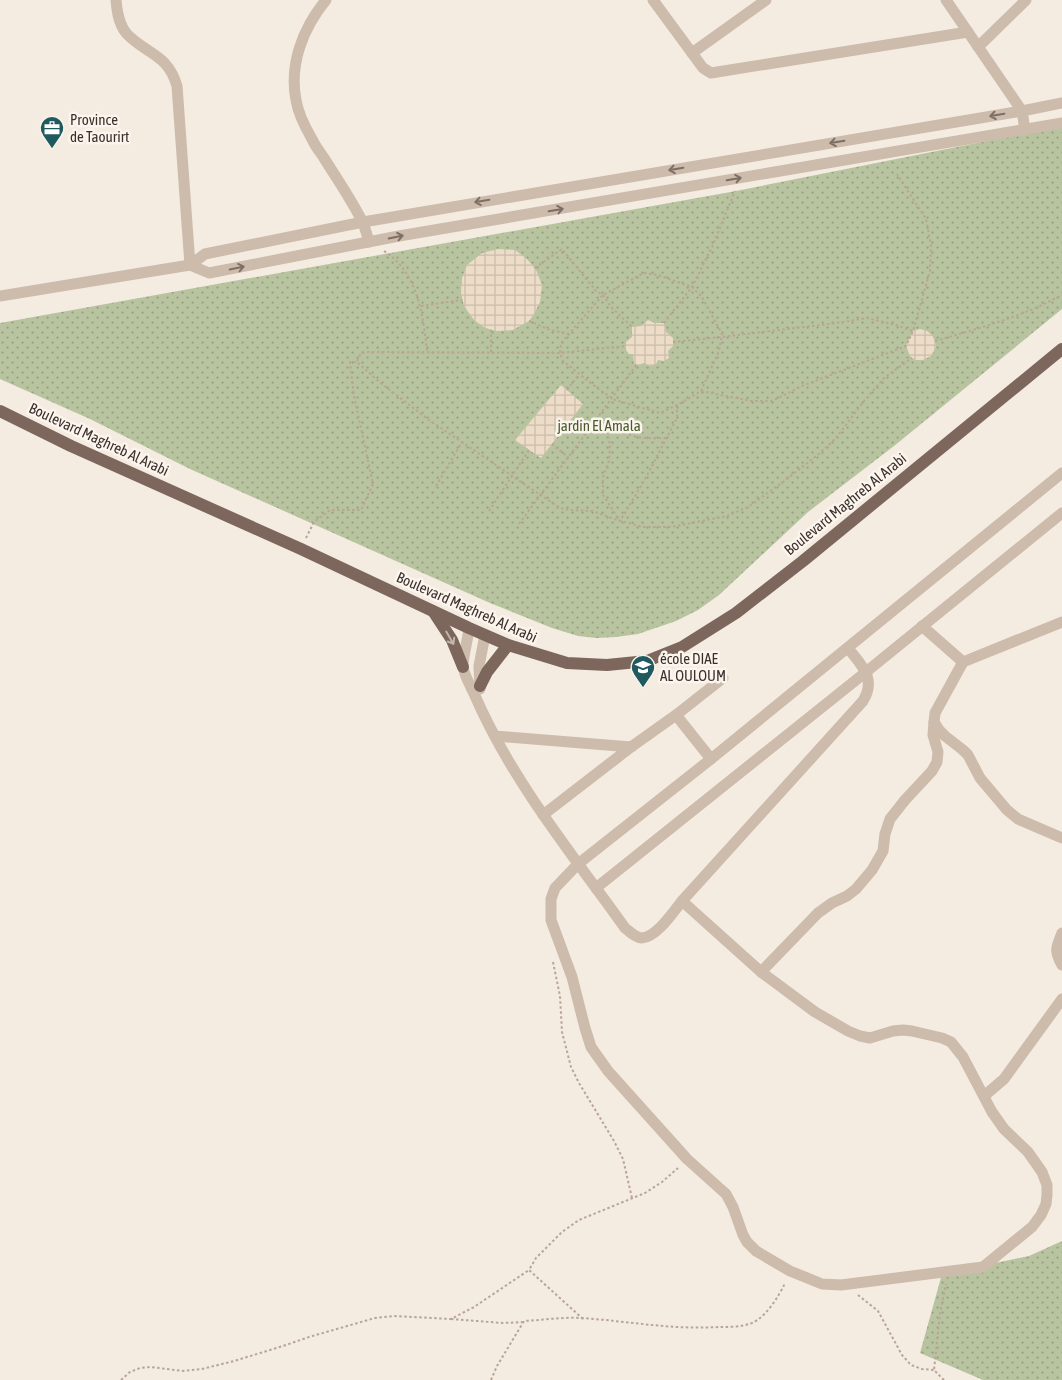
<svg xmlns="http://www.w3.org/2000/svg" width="1062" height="1380" font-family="'Asap Condensed',sans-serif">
  <defs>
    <pattern id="grass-dots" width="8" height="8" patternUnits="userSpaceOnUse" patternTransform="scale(1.25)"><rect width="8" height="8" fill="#b8c4a0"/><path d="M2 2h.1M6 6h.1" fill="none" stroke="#97a083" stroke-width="1.8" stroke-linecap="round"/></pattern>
    <pattern id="plaza-grid" width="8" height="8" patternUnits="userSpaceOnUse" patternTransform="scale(1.25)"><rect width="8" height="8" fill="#ecdcc8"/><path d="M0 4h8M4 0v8" fill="none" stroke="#cbbdac"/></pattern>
  </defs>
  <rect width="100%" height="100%" fill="#f4ebe1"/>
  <g fill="url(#grass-dots)">
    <polygon points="1062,126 1062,309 894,446 808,512 719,595 698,610 676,621 638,634 616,637 596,638 578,636 552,628 490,603 190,469 90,419 0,379 0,323 736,191"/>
    <polygon points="1062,1241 1062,1380 983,1380 920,1353 942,1274 1029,1256"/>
  </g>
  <g fill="url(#plaza-grid)">
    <polygon points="498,249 515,250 527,259 536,270 542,285 540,302 534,314 529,321 513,330 497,331 485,328 474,320 464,306 461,293 462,278 467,265 482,253"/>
    <polygon points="648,320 655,323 664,323 666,332 673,338 673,346 668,351 669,358 664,361 658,360 656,364 650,366 644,363 639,365 634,363 633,354 629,354 626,350 626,342 632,337 632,327 641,326"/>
    <polygon points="920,329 927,331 932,335 935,341 936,347 931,356 923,360 915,360 910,356 906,346 913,331"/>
    <polygon points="561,385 583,404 541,458 515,440"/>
  </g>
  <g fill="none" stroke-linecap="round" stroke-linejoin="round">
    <g stroke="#b9a596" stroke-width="2" stroke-dasharray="2.5 2.5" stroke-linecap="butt">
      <path d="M 384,251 C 418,272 423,316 427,351"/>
      <polyline points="535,268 562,249 596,291 603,295 611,307 632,327"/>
      <polyline points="421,306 462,300"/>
      <polyline points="529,321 550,330 569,334"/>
      <polyline points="664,323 692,287 713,245 735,191"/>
      <path d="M 935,341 C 970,331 1005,321 1038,307 C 1046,303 1054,299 1062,295"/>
      <polyline points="673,342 721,337 837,323 867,318 896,325 913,331"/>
      <polyline points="491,352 491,330"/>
      <polyline points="357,361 361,353 368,352 560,353 626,346"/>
      <polyline points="567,390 579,374"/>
      <polyline points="701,391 719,351 722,334 702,297 692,287 658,275 644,273 603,295 561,343 560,353 563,361 597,388 615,400 660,413 679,404 701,391 751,401 772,401 802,386 906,346 913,331 930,271 931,245 926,219 897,174"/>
      <path d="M 666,438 C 655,438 644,439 633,436 C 620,432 609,423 597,418 L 606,429 L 610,444 L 609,461 L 603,477 L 603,495 L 620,521 L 644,481 L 677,418 L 677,405"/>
      <polyline points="552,444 568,457"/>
      <polyline points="436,486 462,442"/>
      <polyline points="489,511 529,450"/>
      <polyline points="519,524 637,364"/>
      <polyline points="306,538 314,522 330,510 361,510 373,484 354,396 350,362 357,362 377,380 429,420 560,508 569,510 593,511 614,519 643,527 671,527 727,516 748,507 783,482 820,453 836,438 864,401 885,377 912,358"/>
      <polyline points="553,962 560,996 562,1032 571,1067 579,1083 614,1141 623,1159 632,1198"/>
      <polyline points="858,1295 878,1311 902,1355 911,1365 922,1369 934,1370"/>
      <polyline points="451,1319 503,1323 524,1322"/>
      <polyline points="583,1319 529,1270 536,1258 562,1232 579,1220 645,1193 662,1182 678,1168"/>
      <polyline points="121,1380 130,1372 140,1368 151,1367 183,1371 202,1369 234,1361 283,1346 309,1337 375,1318 394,1316 451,1319 474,1307 529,1270"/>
      <path d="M 491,1380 L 497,1366 L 524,1321 C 543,1320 562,1317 581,1318 C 628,1321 671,1330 718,1327 C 729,1327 742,1327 752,1323 C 766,1317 779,1296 785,1283"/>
      <polyline points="944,1380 934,1370 940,1313 946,1284"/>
    </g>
    <g stroke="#cdbbac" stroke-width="11">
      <path d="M 116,0 C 117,12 119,27 129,36 C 149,55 168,55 177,86 L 190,265"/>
      <path d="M 326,0 C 303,28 289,64 296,100 C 298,113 305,127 312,139 C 315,146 320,152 324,158 C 337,179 351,199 362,221 C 365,227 367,235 369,242"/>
      <polyline points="653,0 703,68 711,73 968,32"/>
      <polyline points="946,0 1022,111 1025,130"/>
      <polyline points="978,47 1026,0"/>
      <polyline points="692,53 766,0"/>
      <polyline points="190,265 209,273 399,236 1062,123"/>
      <polyline points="0,296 190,265 205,254 363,222 1022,111 1062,103"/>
      <polyline points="922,626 963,662 1062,622"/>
      <path d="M 469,628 C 468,639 463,656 463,666 C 463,674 473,690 476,698 C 513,782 572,854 625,928 C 630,932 636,938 642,938 C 657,937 673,912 682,901 L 863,701 C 877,678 861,665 848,648"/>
      <polyline points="963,662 935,713 934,722 939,730 945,736 963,750 968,755 980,778 1007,810 1018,819 1062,838"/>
      <polyline points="480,689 479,666 485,635"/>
      <polyline points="676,715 711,759"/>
      <polyline points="495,736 631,747"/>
      <polyline points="543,815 631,747 676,715 723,678"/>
      <polyline points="596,888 866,672 1062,513"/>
      <polyline points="682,901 761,972 815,1012 848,1031 860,1036 870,1038 893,1031 903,1030 912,1031 942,1038 951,1042 963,1057 992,1112 1004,1129 1028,1152 1042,1172 1047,1185 1047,1195 1046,1204 1041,1215 1032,1227 983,1267 841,1285 822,1284 790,1271 756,1251 747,1242 743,1235 733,1207 726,1194 687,1159 608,1071 591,1047 585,1028 572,977 551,920 551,899 555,888 578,864 711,759 1062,473"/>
      <path d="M 1062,933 C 1056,947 1054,951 1062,965"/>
      <polyline points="761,972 818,913 832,903 847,896 856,889 872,870 883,851 885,834 890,819 905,800 932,771 937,762 938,752 933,735 934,722"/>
      <polyline points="984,1096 1004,1079 1062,999"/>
    </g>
    <g stroke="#7d675c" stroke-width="12">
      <polyline points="0,411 71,446 301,549 469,628 508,645 567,663 607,665 647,661 682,647 736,613 803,561 1062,349"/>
      <polyline points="433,611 452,640 463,667"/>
      <polyline points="480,686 487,672 508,645"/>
    </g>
  </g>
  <defs><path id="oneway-shaft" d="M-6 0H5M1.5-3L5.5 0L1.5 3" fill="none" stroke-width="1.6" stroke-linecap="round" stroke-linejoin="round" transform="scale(1.25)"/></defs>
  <g stroke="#7d6f65">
    <use href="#oneway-shaft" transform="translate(997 115) rotate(170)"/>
    <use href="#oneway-shaft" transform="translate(837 142) rotate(170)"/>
    <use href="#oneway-shaft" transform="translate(676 169) rotate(170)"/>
    <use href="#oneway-shaft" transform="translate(734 179) rotate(-10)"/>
    <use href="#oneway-shaft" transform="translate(482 201) rotate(170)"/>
    <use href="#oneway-shaft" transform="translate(556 210) rotate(-10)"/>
    <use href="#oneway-shaft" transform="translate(396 237) rotate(-11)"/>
    <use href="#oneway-shaft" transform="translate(237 268) rotate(-11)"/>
  </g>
  <use stroke="#c2b5ac" href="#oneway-shaft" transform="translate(450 638) rotate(60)"/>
  <defs>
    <g id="office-pin" transform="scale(1.25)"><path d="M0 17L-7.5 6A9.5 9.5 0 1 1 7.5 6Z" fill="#1f5a5e" stroke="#fbf5ee"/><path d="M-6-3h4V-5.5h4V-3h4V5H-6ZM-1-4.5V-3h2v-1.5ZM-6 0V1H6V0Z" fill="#fff"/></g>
    <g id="school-pin" transform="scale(1.25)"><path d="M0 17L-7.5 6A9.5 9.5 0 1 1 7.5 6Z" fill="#1f5a5e" stroke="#fbf5ee"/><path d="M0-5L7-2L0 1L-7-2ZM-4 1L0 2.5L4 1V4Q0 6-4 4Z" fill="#fff"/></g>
  </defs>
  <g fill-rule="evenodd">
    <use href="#office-pin" x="52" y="128"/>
    <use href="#school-pin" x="643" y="667"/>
  </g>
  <g text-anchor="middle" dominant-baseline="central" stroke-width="5" stroke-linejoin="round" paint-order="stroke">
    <g font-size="15" fill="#3b302b" stroke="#fbf5ee" text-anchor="start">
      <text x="70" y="119">Province<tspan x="70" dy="17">de Taourirt</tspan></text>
      <text x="660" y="658">école DIAE<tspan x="660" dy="17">AL OULOUM</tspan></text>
    </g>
    <g font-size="15" fill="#4a5a2e" stroke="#fbf5ee">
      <text x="599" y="425">jardin El Amala</text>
    </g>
    <g font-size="15" fill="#3b302b" stroke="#fbf5ee">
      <text transform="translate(99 439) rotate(25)">Boulevard Maghreb Al Arabi</text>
      <text transform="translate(845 504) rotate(-39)">Boulevard Maghreb Al Arabi</text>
      <text transform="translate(467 607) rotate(24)">Boulevard Maghreb Al Arabi</text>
    </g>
  </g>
</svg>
